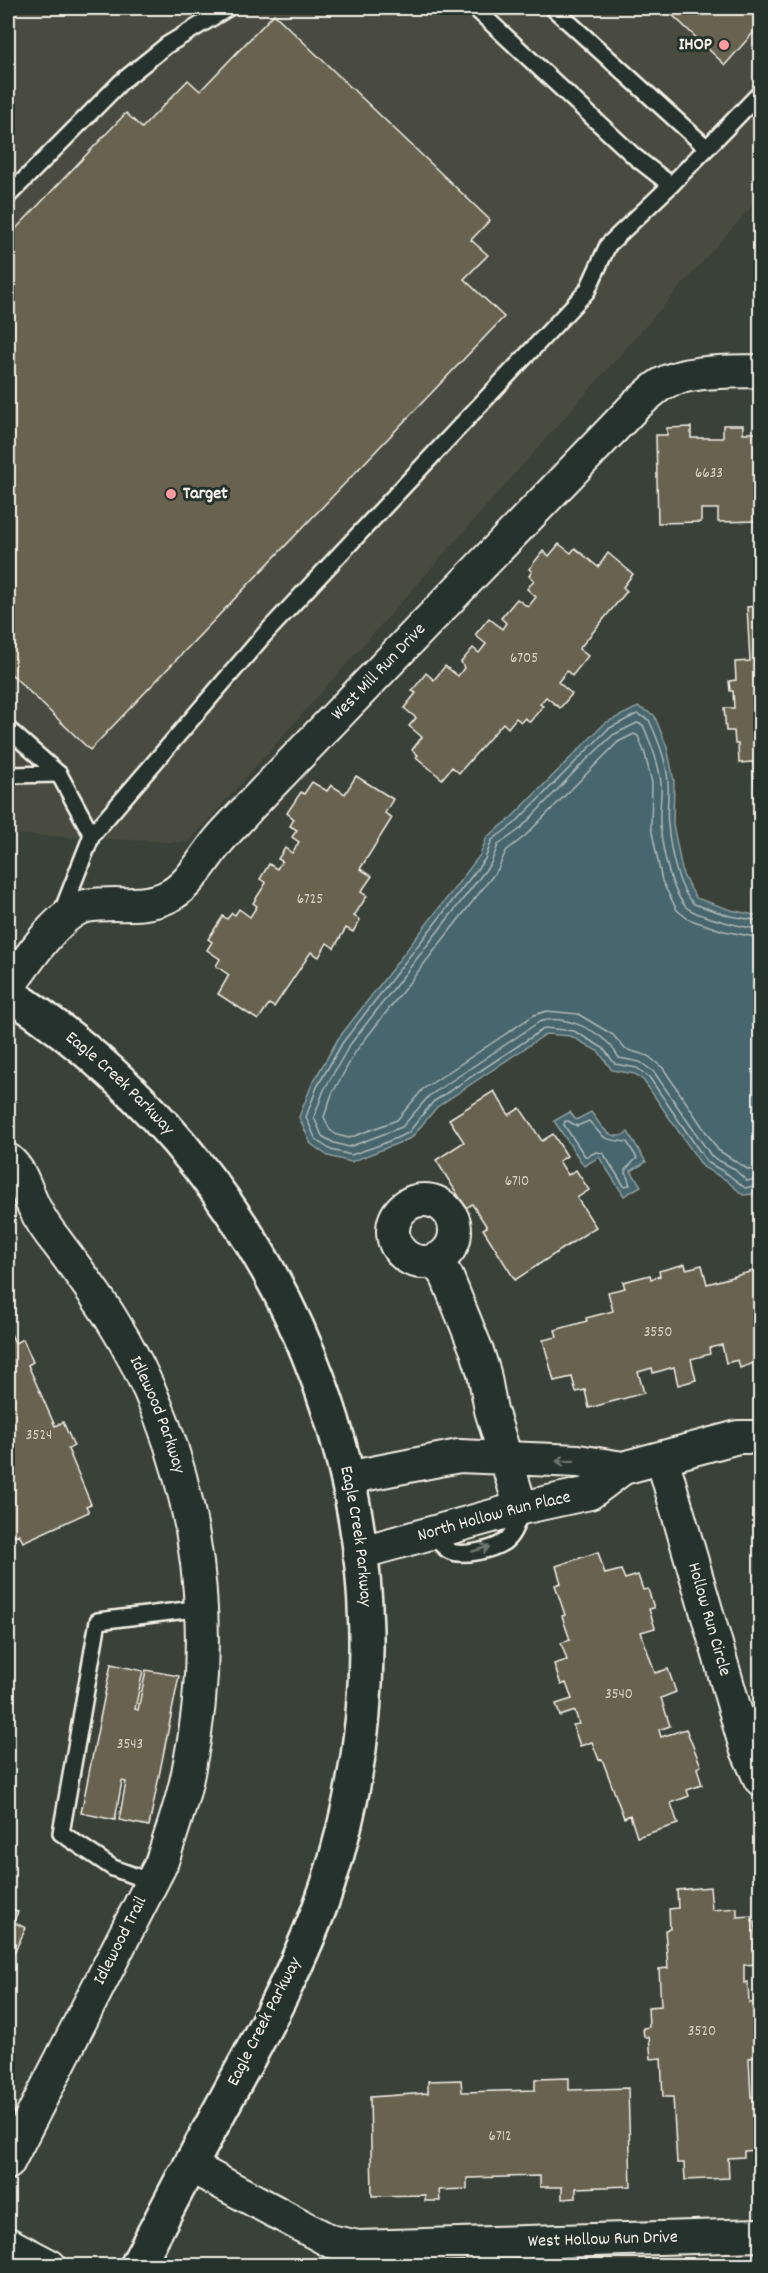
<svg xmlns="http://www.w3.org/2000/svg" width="768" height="2273" font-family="Dekko,sans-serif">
  <rect width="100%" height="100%" fill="#3a4138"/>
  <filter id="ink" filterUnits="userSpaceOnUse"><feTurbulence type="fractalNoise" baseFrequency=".0167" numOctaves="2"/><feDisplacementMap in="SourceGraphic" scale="12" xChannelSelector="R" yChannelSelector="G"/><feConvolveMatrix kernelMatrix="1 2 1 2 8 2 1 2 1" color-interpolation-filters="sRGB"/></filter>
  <g filter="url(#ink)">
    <polygon fill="#484b40" points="8,8 760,8 760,197 188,843 8,834"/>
    <g fill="#47666e" stroke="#8c9e9f" stroke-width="1.5">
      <polygon points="638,707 654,715 667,747 674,781 673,824 683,875 696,898 731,910 760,916 760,1190 754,1194 743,1195 726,1180 703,1167 644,1081 635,1074 612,1070 599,1052 571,1036 546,1034 437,1107 411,1138 351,1162 328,1156 311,1144 299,1117 312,1084 338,1039 480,855 487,837 509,820 605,723"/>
      <path d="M 570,1112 L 576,1120 L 591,1112 C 600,1124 610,1145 628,1132 L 646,1162 L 631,1171 L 641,1186 L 624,1196 L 599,1157 L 584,1166 L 554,1121 Z"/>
    </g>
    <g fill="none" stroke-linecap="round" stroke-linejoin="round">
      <g stroke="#afb9b7" stroke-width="1.5">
        <path d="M 760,921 L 730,916 L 694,904 C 677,889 670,847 668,825 C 666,811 669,797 668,783 C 667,761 658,739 649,720 L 637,714 L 608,729 L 514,824 L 492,840 L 485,859 L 343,1042 L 317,1087 L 306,1117 L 316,1140 L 331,1150 L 351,1155 L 380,1145 L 408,1133 L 433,1102 L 545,1028 L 574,1031 L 603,1048 L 615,1064 L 637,1068 L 649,1077 L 707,1162 L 729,1175 L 745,1188 L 760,1185"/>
        <path d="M 760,929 C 746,928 695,916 686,907 C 670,889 662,848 660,824 C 659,810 662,796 661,783 C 659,763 651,744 643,725 L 637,723 L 613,735 L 580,766 L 519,830 L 498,845 L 491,863 L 349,1046 L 324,1090 L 314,1117 L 322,1136 L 334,1143 L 349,1147 L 402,1127 L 429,1096 L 539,1022 C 560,1014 591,1027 607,1042 C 612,1046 616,1053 619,1058 L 640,1062 L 654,1072 L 712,1157 L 733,1168 L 747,1181 L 760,1178"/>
        <polyline points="760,938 724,931 688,919 677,910 662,881 651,827 652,783 645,754 638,736 634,734 618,742 525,836 506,851 498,869 356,1051 332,1094 324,1117 330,1130 337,1135 349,1138 397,1120 423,1089 534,1015 547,1011 578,1014 613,1035 625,1049 648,1056 663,1068 718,1150 749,1170 760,1169"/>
        <path d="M 565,1121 L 568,1121 L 577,1126 L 589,1121 C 606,1140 601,1139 627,1142 L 637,1158 L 625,1170 L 630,1185 L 624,1186 L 603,1153 L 596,1152 L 588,1156 L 585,1156 L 564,1125 Z"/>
      </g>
    </g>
    <g fill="#686351" stroke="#f4f1e8" stroke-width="1.5">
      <polygon points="665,8 760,8 760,25 725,65"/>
      <polygon points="274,14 490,220 471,240 488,255 464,279 504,317 90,750 8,671 8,237 126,113 142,128 188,80 200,91"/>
      <polygon points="760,223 760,266 760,262 757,262 756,224"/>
      <polygon points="723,425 743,425 743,433 760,433 760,521 718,522 718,509 701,509 701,522 658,523 656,435 667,435 667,428 691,427 691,438 723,438"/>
      <polygon points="559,544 571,553 575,548 598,567 608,553 633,574 623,587 627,591 579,649 588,656 572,676 567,671 558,682 572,694 560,708 546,697 540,704 543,706 530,722 525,718 521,722 516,718 508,728 503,723 459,773 452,767 442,779 416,757 418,755 412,750 422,737 409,726 416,718 404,708 416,693 412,691 426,673 434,680 445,666 458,676 464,668 461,662 473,648 479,653 486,644 475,635 489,618 502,629 506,623 501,618 517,599 528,607 536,597 527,589 534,580 529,576 532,571 529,569 543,551 549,556"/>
      <polygon points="756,588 760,588 760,828 759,798 755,798 753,762 739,763 738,744 735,744 734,731 726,731 724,708 734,708 733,691 730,691 729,681 736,680 735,662 750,661 747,607 757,606"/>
      <polygon points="356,776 393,799 385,813 392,818 360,869 372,876 361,892 367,896 354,916 360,920 353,932 346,928 334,948 327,943 319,957 311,952 274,1007 269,1004 258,1020 218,994 229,975 216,966 220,959 207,950 212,942 208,939 223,916 227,919 232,913 235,915 239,909 250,917 257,906 253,903 266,883 260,879 269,864 277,869 282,861 278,859 285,848 292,853 299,842 292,837 297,830 290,826 294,819 287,813 301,792 304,794 312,782 327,791 331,785 345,794"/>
      <polygon points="494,1091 509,1115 520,1108 542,1141 553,1134 567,1156 559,1161 568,1175 576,1170 589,1190 577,1198 596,1227 515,1280 483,1229 487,1227 472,1204 466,1208 436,1160 464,1142 449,1119"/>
      <polygon points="685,1264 686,1269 702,1265 707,1284 760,1269 760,1361 740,1368 738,1360 726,1363 722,1345 709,1348 710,1354 691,1359 696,1380 678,1385 674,1367 653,1373 652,1368 638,1372 644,1393 589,1408 585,1390 576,1392 572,1377 554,1381 543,1340 557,1337 555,1330 587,1321 586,1318 613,1311 608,1292 625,1288 623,1282 650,1275 651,1279 660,1276 659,1271"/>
      <polygon points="8,1334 8,1336 11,1334 15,1343 23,1339 33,1362 28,1365 55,1426 63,1422 74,1446 68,1449 91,1504 86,1506 89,1512 23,1542 19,1534 12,1537 8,1527"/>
      <polygon points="598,1552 605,1574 621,1570 625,1579 638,1575 643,1590 648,1589 654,1608 649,1609 655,1628 641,1632 655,1673 668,1669 676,1692 661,1698 670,1726 659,1730 661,1737 686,1729 701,1766 697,1768 702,1785 687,1790 689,1796 671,1803 678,1824 637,1837 630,1815 624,1818 602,1759 599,1760 592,1742 580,1746 573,1725 579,1724 575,1711 560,1716 556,1704 572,1699 566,1683 561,1685 554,1664 567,1660 561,1643 570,1640 562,1616 565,1615 555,1585 561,1583 556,1566"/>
      <polygon points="111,1664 143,1671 135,1709 138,1710 146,1670 179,1676 149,1826 119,1820 126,1782 122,1781 115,1820 81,1813"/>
      <polygon points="710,1887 712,1910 737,1908 737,1917 752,1916 752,1921 755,1921 756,1939 760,1939 760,1953 757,1954 758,1964 744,1965 744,1983 748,1982 749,2003 759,2002 760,2020 759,2057 749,2058 751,2097 760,2097 760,2150 744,2151 744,2157 728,2158 729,2178 685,2180 684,2163 677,2163 673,2097 663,2097 661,2058 651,2059 649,2037 644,2037 643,2028 649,2027 648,2007 661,2006 659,1969 668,1968 665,1930 670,1929 669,1909 678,1908 677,1890"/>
      <polygon points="8,1906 18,1912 13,1922 26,1928 8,1965"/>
      <polygon points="569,2078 569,2090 628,2088 631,2186 576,2188 576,2198 562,2199 562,2187 540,2187 540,2176 467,2178 467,2189 439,2190 440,2201 425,2201 425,2195 372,2196 370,2097 428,2093 428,2081 461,2080 462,2092 535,2090 535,2079"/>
    </g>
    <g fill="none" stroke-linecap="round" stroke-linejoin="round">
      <g stroke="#f4f1e8" stroke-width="20">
        <g id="lane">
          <polyline points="475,8 635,157 671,185 760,93"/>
          <polyline points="553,8 707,148"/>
          <polyline points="8,196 121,82 167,45 228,8"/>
          <polyline points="8,729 59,774 92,835 61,914"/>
          <polyline points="8,775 59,774"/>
          <polyline points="92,835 264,635 587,291 608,245 671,185"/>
          <path d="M 431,1533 C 436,1538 442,1546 448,1550 C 460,1558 492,1550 504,1542 C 514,1535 518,1520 521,1508"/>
          <polyline points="151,1882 113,1868 61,1833 98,1621 202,1608"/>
        </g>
      </g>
      <g stroke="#f4f1e8" stroke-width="36">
        <g id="street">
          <path id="s1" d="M 8,987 C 25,965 58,912 86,906 C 113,901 141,909 167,897 C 189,887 204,858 219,840 C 229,828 240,818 250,806 L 636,405 C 645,398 652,390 662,384 C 687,370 732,372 760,371"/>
          <path id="s2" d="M 8,1160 C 22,1171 26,1191 34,1207 C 40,1219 47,1230 56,1241 C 74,1265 92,1289 109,1315 C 195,1450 221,1618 188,1773 C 182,1804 171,1834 161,1864 L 8,2163"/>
          <circle cx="424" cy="1231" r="31"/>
          <polyline points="435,1260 447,1277 477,1351 484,1373 491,1410 521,1508"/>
          <path id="s3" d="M 662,1458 L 746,1748 L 760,1779"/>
          <polyline points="347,1478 459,1456 578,1461 623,1468 738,1437 755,1437 760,1440"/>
          <path id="s4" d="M 359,1553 L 521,1508 L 590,1493 L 623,1468"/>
          <path id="s5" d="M 184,2176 L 190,2166 L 330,2241 L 358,2247 L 760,2235"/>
          <polyline points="8,2244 50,2266"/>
        </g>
      </g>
      <g stroke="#f4f1e8" stroke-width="38">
        <g id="secondary">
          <path id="s6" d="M 8,993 C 303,1185 438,1546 328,1884 C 295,1983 238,2074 190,2166"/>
          <polyline points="137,2266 184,2176"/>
        </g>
      </g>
      <use href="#lane" stroke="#26332d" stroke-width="15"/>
      <use href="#street" stroke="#26332d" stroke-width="32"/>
      <use href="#secondary" stroke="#26332d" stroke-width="33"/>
    </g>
    <defs><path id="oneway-shaft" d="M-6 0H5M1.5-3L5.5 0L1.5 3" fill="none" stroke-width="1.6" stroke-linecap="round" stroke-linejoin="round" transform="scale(1.5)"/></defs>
    <g stroke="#6e766e">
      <use href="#oneway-shaft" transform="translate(565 1461) rotate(179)"/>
      <use href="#oneway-shaft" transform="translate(481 1549) rotate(-16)"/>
    </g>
  </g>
  <g fill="#ff9aa2" stroke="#26332d" stroke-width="2">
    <circle cx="724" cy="45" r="6"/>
    <circle cx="171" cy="494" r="6"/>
  </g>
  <g text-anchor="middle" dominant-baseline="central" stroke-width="6" stroke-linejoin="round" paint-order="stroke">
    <g font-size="15" fill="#d1cec2">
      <text x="709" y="474">6633</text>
      <text x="524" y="659">6705</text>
      <text x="310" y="900">6725</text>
      <text x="517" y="1182">6710</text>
      <text x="658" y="1333">3550</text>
      <text x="39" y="1436">3524</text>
      <text x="619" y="1695">3540</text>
      <text x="130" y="1745">3543</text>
      <text x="702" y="2032">3520</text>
      <text x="500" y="2137">6712</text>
    </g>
    <g font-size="18" font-weight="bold" fill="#f4f1e8" stroke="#26332d" text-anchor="end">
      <text x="712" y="45">IHOP</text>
      <text x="183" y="494" text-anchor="start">Target</text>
    </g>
    <g font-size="18" fill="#f4f1e8" stroke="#26332d">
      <text stroke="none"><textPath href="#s1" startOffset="506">West Mill Run Drive</textPath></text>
      <text stroke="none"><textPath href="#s6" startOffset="144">Eagle Creek Parkway</textPath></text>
      <text stroke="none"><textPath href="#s2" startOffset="297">Idlewood Parkway</textPath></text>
      <text stroke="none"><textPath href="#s4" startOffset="140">North Hollow Run Place</textPath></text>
      <text stroke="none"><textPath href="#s6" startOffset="666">Eagle Creek Parkway</textPath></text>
      <text stroke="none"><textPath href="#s3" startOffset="168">Hollow Run Circle</textPath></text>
      <text transform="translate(121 1941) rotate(-63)">Idlewood Trail</text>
      <text transform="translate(265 2022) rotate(-63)">Eagle Creek Parkway</text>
      <text stroke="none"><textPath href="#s5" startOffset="444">West Hollow Run Drive</textPath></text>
    </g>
  </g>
  <rect width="768" height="2273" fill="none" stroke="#26332d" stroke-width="30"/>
  <rect x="15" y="15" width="738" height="2243" fill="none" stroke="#f4f1e8" stroke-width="2" filter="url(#ink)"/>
</svg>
